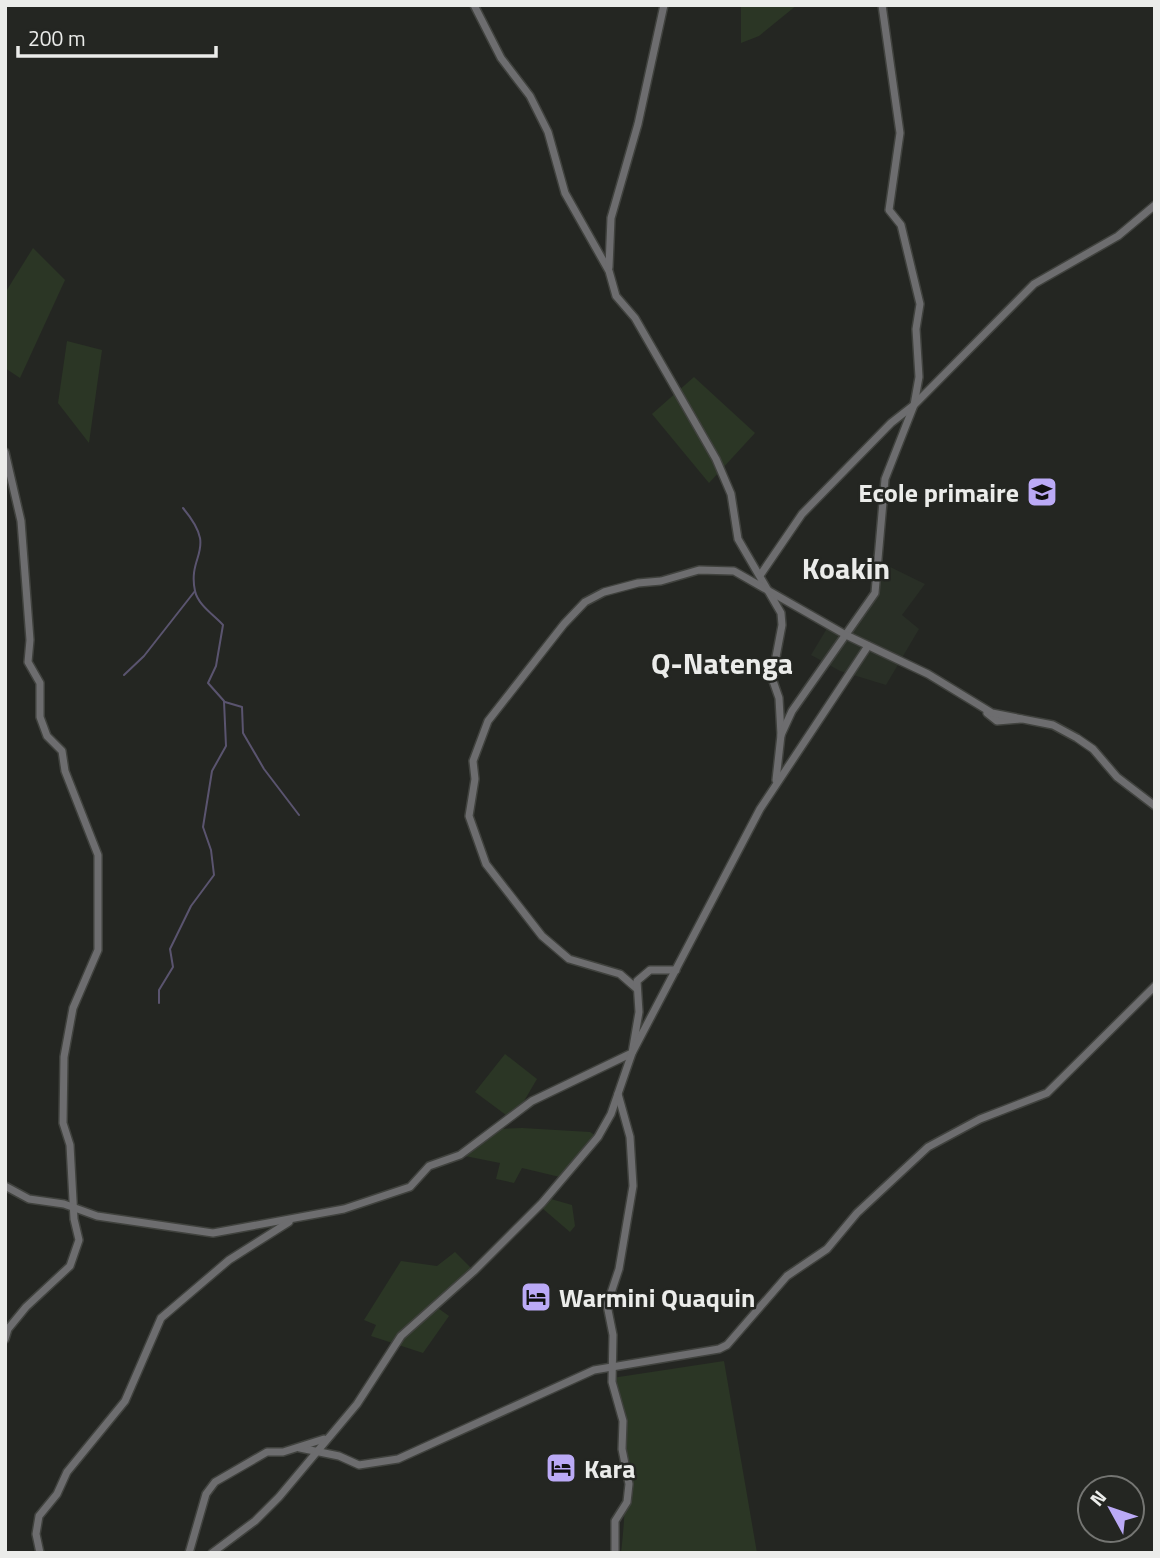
<svg xmlns="http://www.w3.org/2000/svg" width="1160" height="1558" font-family="'Titillium Web',sans-serif">
  <rect width="100%" height="100%" fill="#242622"/>
  <polygon fill="#292f26" points="878,561 925,584 902,615 919,629 886,685 840,671 811,655 829,625 846,635 872,599"/>
  <g fill="#2b3625">
    <polygon points="741,5 797,5 759,36 741,43"/>
    <polygon points="33,248 65,280 20,378 5,368 5,293"/>
    <polygon points="67,341 102,350 89,443 58,403"/>
    <polygon points="694,377 755,433 709,483 652,414"/>
    <polygon points="505,1054 537,1079 517,1113 510,1118 475,1092"/>
    <polygon points="522,1128 590,1132 598,1137 564,1178 522,1168 514,1183 496,1179 500,1163 460,1155 495,1129"/>
    <polygon points="551,1199 572,1205 575,1226 570,1232 542,1208"/>
    <polygon points="455,1252 474,1271 435,1306 449,1316 423,1353 371,1336 376,1325 364,1320 401,1261 437,1266"/>
    <path d="M 724,1361 L 757,1553 L 621,1553 C 628,1493 627,1437 612,1378 Z"/>
  </g>
  <g fill="none" stroke-linecap="round" stroke-linejoin="round">
    <g stroke="#5a546f" stroke-width="2">
      <polyline points="124,675 144,656 195,591"/>
      <polyline points="225,702 242,707 243,733 264,769 299,815"/>
      <path d="M 159,1003 L 159,990 L 173,967 L 170,949 L 191,906 L 214,875 L 211,850 L 203,827 L 212,771 L 226,746 L 224,701 L 208,683 L 216,666 L 223,625 C 214,615 198,605 195,591 C 187,553 219,551 183,508"/>
    </g>
    <g stroke="#40423e" stroke-width="10">
      <g id="minor">
        <polyline points="474,5 501,58 530,96 548,132 565,193 609,271 616,296 635,318 716,459 731,494 738,539 781,613 782,625 772,678 779,698 781,735"/>
        <polyline points="609,267 611,218 638,124 664,5"/>
        <polyline points="5,452 21,521 30,640 28,662 40,683 40,717 47,736 62,751 65,771 98,855 98,950 73,1008 64,1057 63,1123 70,1145 74,1219 79,1240 70,1266 26,1307 8,1329 5,1339"/>
        <polyline points="761,574 802,514 891,423 914,405 919,377 916,329 920,304 901,225 889,210 900,133 882,5"/>
        <polyline points="987,713 997,721 1021,719"/>
        <polyline points="776,780 781,735 792,711 875,593 885,479 914,405 1034,284 1118,236 1155,205"/>
        <polyline points="636,988 620,974 569,959 542,936 486,864 469,816 475,779 473,761 488,721 564,624 585,602 604,592 638,583 661,581 699,570 734,571 846,635 928,674 992,713 1053,725 1077,738 1093,749 1117,777 1155,806"/>
        <polyline points="5,1186 29,1199 64,1204 97,1216 213,1233 344,1209 410,1187 429,1166 460,1155 532,1101 632,1053 639,1012 637,981 650,970 676,970"/>
        <polyline points="300,1448 339,1456 359,1465 398,1459 594,1370 719,1349 727,1345 787,1276 827,1249 857,1213 928,1147 980,1119 1047,1093 1155,986"/>
        <polyline points="40,1553 36,1534 39,1516 57,1494 67,1472 125,1401 161,1318 229,1260 289,1222"/>
        <polyline points="189,1553 206,1494 215,1482 267,1452 283,1452 324,1439"/>
        <polyline points="212,1553 255,1521 279,1497 357,1404 401,1336 474,1271 542,1203 598,1137 611,1114 632,1053 760,809 868,646"/>
        <polyline points="615,1553 615,1521 627,1502 629,1484 622,1449 623,1421 612,1382 613,1335 607,1305 619,1269 633,1186 630,1137 618,1094"/>
      </g>
    </g>
    <use href="#minor" stroke="#6d6d6f" stroke-width="7"/>
  </g>
  <defs>
    <g id="school-square" transform="scale(1.575)"><rect x="-9" y="-9" width="18" height="18" rx="4" fill="#bbaaf6" stroke="#242622"/><path d="M0-5L7-2L0 1L-7-2ZM-4 1L0 2.5L4 1V4Q0 6-4 4Z" fill="#111"/></g>
    <g id="hotel-square" transform="scale(1.575)"><rect x="-9" y="-9" width="18" height="18" rx="4" fill="#bbaaf6" stroke="#242622"/><path d="M-6-4.5h1.5V1H6V5H4.5V3h-9V5H-6ZM-4 0a1.8 1.8 0 1 1 3.6 0ZM.5 0V-2.5h3Q6-2.5 6 0Z" fill="#111"/></g>
  </defs>
  <g fill-rule="evenodd">
    <use href="#school-square" x="1042" y="492"/>
    <use href="#hotel-square" x="536" y="1297"/>
    <use href="#hotel-square" x="561" y="1468"/>
  </g>
  <g text-anchor="middle" dominant-baseline="central" stroke-width="5" stroke-linejoin="round" paint-order="stroke">
    <g font-size="26" font-weight="bold" fill="#ebecea" stroke="#242622" text-anchor="start">
      <text x="1019" y="492" text-anchor="end">Ecole primaire</text>
      <text x="559" y="1297">Warmini Quaquin</text>
      <text x="584" y="1468">Kara</text>
    </g>
    <g font-size="30" font-weight="bold" fill="#ebecea" stroke="#242622">
      <text x="846" y="568">Koakin</text>
      <text x="722" y="663">Q-Natenga</text>
    </g>
  </g>
  <rect width="1160" height="1558" fill="none" stroke="#ebecea" stroke-width="14"/>
  <g transform="translate(1111 1509) rotate(310)"><circle r="33" fill="#242622" stroke="#747572" stroke-width="2"/>
  <path d="M0-5L12 26L0 18L-12 26Z" fill="#bbaaf6"/>
  <text y="-10" font-size="19" font-weight="bold" text-anchor="middle" fill="#ebecea">N</text>
  </g>
  <path d="M18 46v10h198v-10" fill="none" stroke="#ebecea" stroke-width="3.5"/>
  <text x="28" y="46" font-size="21" fill="#ebecea" stroke="#242622" stroke-width="5" paint-order="stroke">200 m</text>
</svg>
